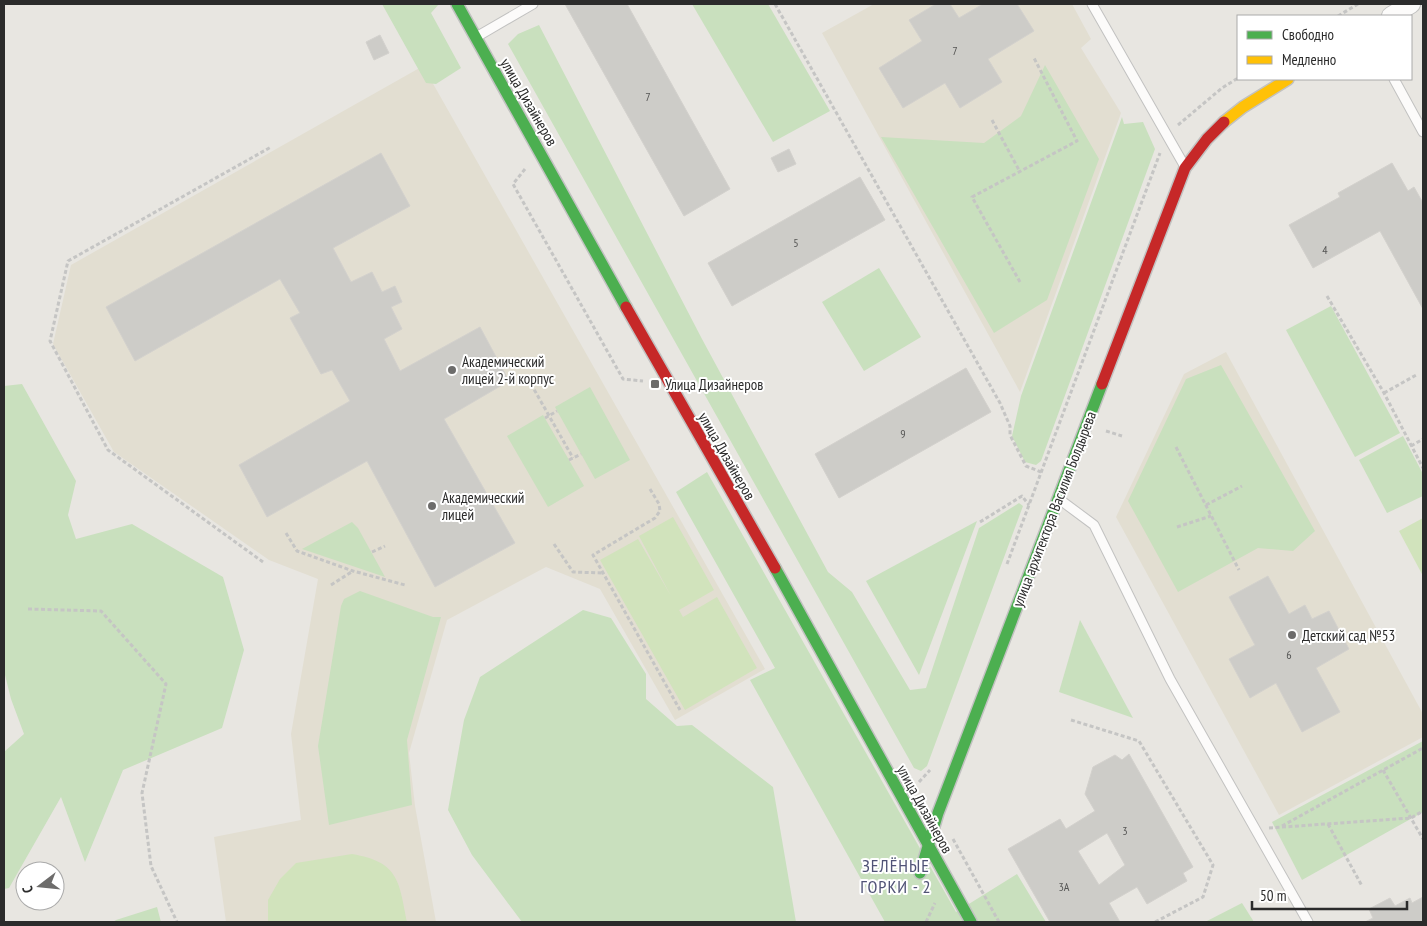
<svg xmlns="http://www.w3.org/2000/svg" width="1427" height="926" font-family="'PT Sans Narrow',sans-serif">
  <rect width="100%" height="100%" fill="#e8e6e1"/>
  <g fill="#e2ded1">
    <polygon points="874,4 1072,4 1091,39 1081,48 1121,113 1020,392 822,33"/>
    <polygon points="423,66 765,669 675,720 600,589 546,567 447,620 409,753 415,806 436,922 226,922 214,837 301,820 291,734 318,579 269,560 114,452 53,344 71,265"/>
    <polygon points="1226,352 1423,714 1423,737 1279,815 1116,517 1184,374"/>
  </g>
  <g fill="#c9e0be">
    <polygon points="382,4 439,4 431,13 461,68 436,84 426,83"/>
    <polygon points="692,4 768,4 830,111 773,142"/>
    <polygon points="539,25 702,339 828,572 852,592 910,690 926,688 979,528 1019,503 1023,506 927,766 921,771 914,768 508,44 518,34"/>
    <polygon points="1045,65 1099,159 1047,300 994,333 881,137 984,143 1021,116"/>
    <polygon points="1122,117 1124,124 1143,122 1155,149 1041,461 1036,465 1025,462 1012,436 1021,396"/>
    <polygon points="879,268 921,337 864,371 822,302"/>
    <polygon points="1331,306 1400,433 1355,457 1286,330"/>
    <polygon points="1221,365 1315,531 1293,551 1258,548 1178,592 1128,501 1186,379"/>
    <polygon points="22,384 76,481 68,515 76,539 132,524 223,577 244,650 222,728 123,770 85,862 61,797 9,888 4,889 4,752 24,734 11,699 4,671 4,386"/>
    <polygon points="590,387 630,460 595,479 555,407"/>
    <polygon points="543,415 584,486 548,507 507,436"/>
    <polygon points="1403,436 1423,474 1423,496 1387,513 1359,460"/>
    <polygon points="707,472 956,912 1017,874 1046,922 885,922 750,680 775,668 676,492"/>
    <polygon points="977,521 919,675 866,581"/>
    <polygon points="352,522 358,528 385,577 302,549"/>
    <polygon points="360,591 433,617 441,617 407,740 412,805 329,825 318,746 341,606 344,599"/>
    <polygon points="583,610 611,618 646,674 646,699 677,726 692,725 773,787 796,922 522,922 472,855 448,810 464,720 480,677"/>
    <polygon points="1080,620 1133,718 1059,692"/>
    <polygon points="1423,741 1423,812 1302,880 1272,822"/>
    <polygon points="1242,903 1254,922 1205,922"/>
    <polygon points="157,907 161,922 113,922 116,920"/>
  </g>
  <g fill="#d1e3bc">
    <polygon points="673,517 714,590 679,610 683,617 717,597 757,668 685,710 600,560 638,539 671,596 639,536"/>
    <polygon points="1423,518 1423,576 1399,531"/>
    <path d="M 352,854 C 399,862 399,881 407,922 L 268,922 L 268,900 L 280,879 L 296,863 Z"/>
  </g>
  <g fill="#cdccc8" stroke="#d3d1cd" fill-rule="evenodd">
    <polygon points="565,4 627,4 730,189 684,216"/>
    <polygon points="936,4 950,4 959,18 983,4 1017,4 1034,31 988,59 1002,82 960,108 945,83 903,108 879,68 922,41 909,20"/>
    <polygon points="380,35 389,53 374,60 366,42"/>
    <polygon points="789,149 796,164 778,172 771,158"/>
    <polygon points="381,153 410,206 333,248 351,282 372,272 382,292 395,286 402,302 391,307 402,329 384,339 400,371 480,327 509,381 444,419 515,543 435,587 367,461 267,517 239,465 350,401 332,370 321,374 290,318 300,313 280,279 135,361 106,307"/>
    <polygon points="1392,163 1408,191 1414,187 1423,203 1423,309 1380,231 1313,268 1289,225 1340,197 1338,193"/>
    <polygon points="860,177 885,220 732,306 708,263"/>
    <polygon points="966,368 991,412 839,498 815,454"/>
    <polygon points="1268,576 1289,614 1305,605 1312,619 1329,611 1349,649 1316,668 1340,712 1302,732 1276,683 1250,698 1229,659 1255,645 1229,597"/>
    <path d="M 1129,754 L 1193,867 L 1183,873 L 1187,881 L 1147,904 L 1137,887 L 1109,903 L 1120,922 L 1050,922 L 1008,849 L 1060,819 L 1066,829 L 1095,811 L 1085,794 L 1093,767 L 1115,755 L 1122,760 ZM 1107,833 L 1125,865 L 1099,885 L 1078,851 Z"/>
    <polygon points="1423,897 1423,922 1365,922 1373,918 1369,909 1390,898 1395,906 1410,898 1412,903"/>
  </g>
  <g fill="none" stroke-linecap="round" stroke-linejoin="round">
    <g stroke="#c2c2c1" stroke-width="11">
      <g id="lane">
        <polyline points="1092,4 1184,165"/>
        <polyline points="478,36 533,4"/>
        <polyline points="1394,79 1423,132"/>
        <polyline points="1059,499 1094,525 1170,679 1308,922"/>
      </g>
    </g>
    <g stroke="#c2c2c1" stroke-width="20">
      <polyline id="street" points="1391,16 1411,4"/>
    </g>
    <g stroke="#c2c2c1" stroke-width="14">
      <g id="fast">
        <polyline points="457,4 626,307"/>
        <polyline points="775,568 971,922"/>
        <polyline points="920,873 938,813 1102,384"/>
      </g>
    </g>
    <g stroke="#c2c2c1" stroke-width="14">
      <polyline id="slow" points="1224,122 1243,107 1288,79"/>
    </g>
    <g stroke="#c2c2c1" stroke-width="14">
      <g id="jam">
        <polyline points="626,307 775,568"/>
        <polyline points="1102,384 1185,168 1207,139 1224,122"/>
      </g>
    </g>
    <g stroke="#c5c5c4" stroke-width="3" stroke-dasharray="4 2.5" stroke-linecap="butt">
      <polyline points="775,4 1000,403 1010,426 1010,435 1026,466 1041,472"/>
      <polyline points="1338,16 1358,4"/>
      <polyline points="992,120 1020,172"/>
      <polyline points="1178,125 1222,88 1238,78"/>
      <polyline points="525,169 513,184 623,379 643,381"/>
      <polyline points="1020,282 972,197 1077,141 1034,58"/>
      <polyline points="1327,296 1384,393 1423,468"/>
      <polyline points="531,384 573,458"/>
      <polyline points="1384,393 1418,374"/>
      <polyline points="545,418 557,411"/>
      <polyline points="1106,431 1122,436"/>
      <polyline points="1411,446 1423,439"/>
      <polyline points="1176,447 1239,570"/>
      <polyline points="569,460 581,454"/>
      <polyline points="650,489 659,504 660,511 655,518 593,555 680,710"/>
      <polyline points="1206,505 1242,486"/>
      <polyline points="980,522 1022,496 1029,505"/>
      <polyline points="1177,527 1211,516"/>
      <polyline points="286,533 297,551 353,571 405,585"/>
      <polyline points="554,544 573,572 603,573"/>
      <polyline points="372,552 385,546"/>
      <polyline points="263,562 108,450 50,341 68,261 271,147"/>
      <polyline points="1007,564 1160,153"/>
      <polyline points="331,585 353,571"/>
      <polyline points="28,609 101,611 166,684 142,793 151,866 177,922"/>
      <polyline points="1071,720 1139,741 1213,865 1203,897 1155,922"/>
      <polyline points="1383,770 1423,839"/>
      <polyline points="919,782 930,770"/>
      <polyline points="1328,824 1362,886"/>
      <polyline points="1282,826 1423,748"/>
      <polyline points="1269,828 1411,818 1423,811"/>
      <polyline points="953,839 999,922"/>
      <polyline points="926,922 935,903"/>
    </g>
    <use href="#lane" stroke="#fcfbfa" stroke-width="9"/>
    <use href="#street" stroke="#fcfbfa" stroke-width="18"/>
    <use href="#fast" stroke="#4caf50" stroke-width="11"/>
    <use href="#slow" stroke="#ffc107" stroke-width="11"/>
    <use href="#jam" stroke="#c62828" stroke-width="11"/>
  </g>
  <g fill="#6d6c6b" stroke="#fff" stroke-width="2">
    <circle cx="452" cy="370" r="5"/>
    <rect x="650" y="379" width="10" height="10" rx="2.5"/>
    <circle cx="432" cy="506" r="5"/>
    <circle cx="1292" cy="635" r="5"/>
  </g>
  <g text-anchor="middle" dominant-baseline="central" stroke-width="4" stroke-linejoin="round" paint-order="stroke">
    <g font-size="12" fill="#555554">
      <text x="955" y="50">7</text>
      <text x="648" y="96">7</text>
      <text x="796" y="242">5</text>
      <text x="1325" y="249">4</text>
      <text x="903" y="433">9</text>
      <text x="1289" y="654">6</text>
      <text x="1125" y="830">3</text>
      <text x="1064" y="886">3А</text>
    </g>
    <g font-size="15" fill="#2b2b2b" stroke="#fff">
      <text transform="translate(529 102) rotate(60)">улица Дизайнеров</text>
      <text transform="translate(727 456) rotate(60)">улица Дизайнеров</text>
      <text transform="translate(1054 509) rotate(-69)">улица архитектора Василия Болдырева</text>
      <text transform="translate(925 809) rotate(61)">улица Дизайнеров</text>
    </g>
    <g font-size="15" fill="#2b2b2b" stroke="#fff" text-anchor="start">
      <text x="462" y="361">Академический<tspan x="462" dy="17">лицей 2-й корпус</tspan></text>
      <text x="665" y="384">Улица Дизайнеров</text>
      <text x="442" y="497">Академический<tspan x="442" dy="17">лицей</tspan></text>
      <text x="1302" y="635">Детский сад №53</text>
    </g>
    <g font-size="18" letter-spacing="1" fill="#505376" stroke="#fff">
      <text x="896" y="865">ЗЕЛЁНЫЕ<tspan x="896" dy="21">ГОРКИ - 2</tspan></text>
    </g>
  </g>
  <rect width="1427" height="926" fill="none" stroke="#2b2b2b" stroke-width="10"/>
  <rect x="1237" y="15" width="175" height="65" fill="#ffffff" stroke="#aaaaaa"/>
  <rect x="1247" y="31" width="25" height="8" fill="#4caf50" stroke="#aaaaaa"/>
  <text x="1282" y="40" font-size="15" fill="#2b2b2b">Свободно</text>
  <rect x="1247" y="56" width="25" height="8" fill="#ffc107" stroke="#aaaaaa"/>
  <text x="1282" y="65" font-size="15" fill="#2b2b2b">Медленно</text>
  <g transform="translate(40 886) rotate(254)"><circle r="24" fill="#ffffff" stroke="#aaaaaa"/>
  <path d="M0-4L9 19L0 12L-9 19Z" fill="#6d6c6b"/>
  <text y="-8" font-size="14" font-weight="bold" text-anchor="middle" fill="#2b2b2b">С</text>
  </g>
  <path d="M1252 901v8h155v-8" fill="none" stroke="#2b2b2b" stroke-width="2.5"/>
  <text x="1260" y="901" font-size="15" fill="#2b2b2b" stroke="#ffffff" stroke-width="4" paint-order="stroke">50 m</text>
</svg>
